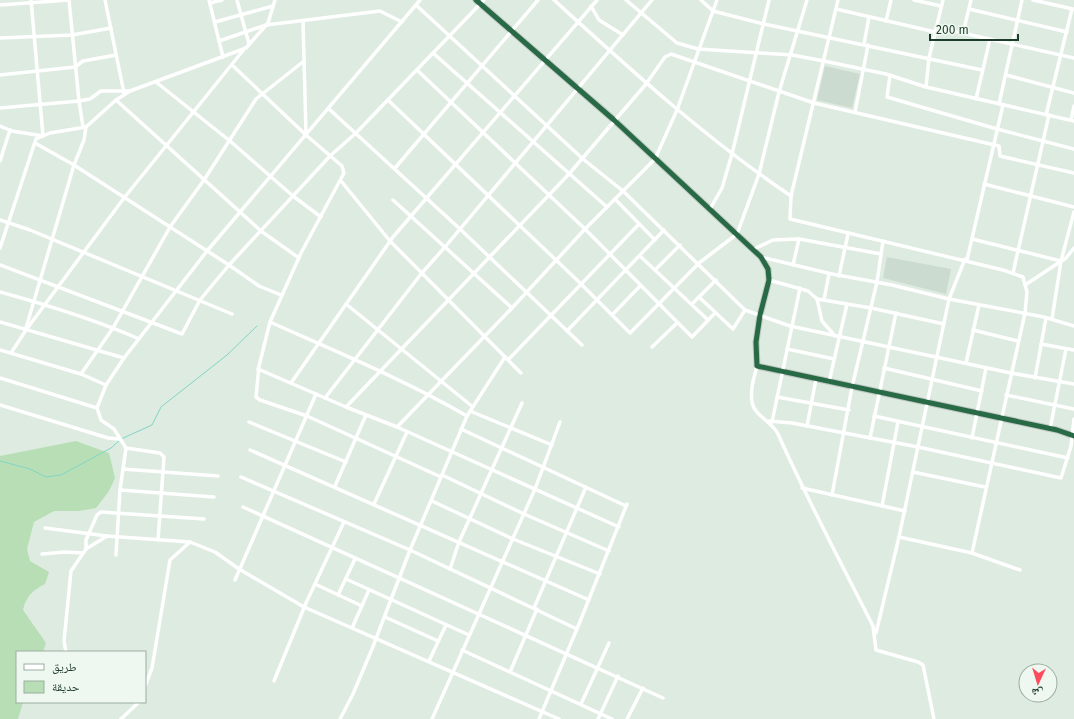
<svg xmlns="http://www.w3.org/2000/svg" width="1074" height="719" font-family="'Fira Sans','Noto Naskh Arabic',sans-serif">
  <rect width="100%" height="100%" fill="#deebe1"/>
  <g fill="#ccdbcf">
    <polygon points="825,66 860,74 852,108 817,100"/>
    <polygon points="887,257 951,269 946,294 883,278"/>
  </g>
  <path fill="#b8deb5" d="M 76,441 L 109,453 L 115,478 L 109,491 L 96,508 L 79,511 L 54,511 L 34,522 L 27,549 L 30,561 L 49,572 L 45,584 C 33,590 26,596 23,610 L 46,643 L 43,652 L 17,652 L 17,702 L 23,702 L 18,719 L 0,719 L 0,456 Z"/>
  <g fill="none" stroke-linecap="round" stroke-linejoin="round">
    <g stroke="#81d5c5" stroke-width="1">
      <polyline points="121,439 152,425 161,407 227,355 257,326"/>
      <polyline points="0,461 30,469 46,477 61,475 111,448 119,441"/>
    </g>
    <g stroke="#c0c8c3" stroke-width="7">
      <polyline id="highway" points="476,0 614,120 761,257 768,269 769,280 760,315 756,342 757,366 1057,430 1074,436"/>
    </g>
    <g stroke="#fff" stroke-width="3.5">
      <polyline points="69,0 79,101 83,127"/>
      <polyline points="105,0 124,93"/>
      <polyline points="209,0 223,57"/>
      <polyline points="237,0 249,44"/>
      <path d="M 554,0 C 630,69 705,138 791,196"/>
      <polyline points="626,0 677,43 698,49 792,55 824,61 886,74 926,87 1074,121"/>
      <polyline points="701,0 713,11 764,24 982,70"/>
      <polyline points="838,0 791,196 790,219 1003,270 1023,277 1027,292 1025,313 972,553"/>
      <polyline points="914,0 941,6"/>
      <polyline points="1033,0 1073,9"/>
      <polyline points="210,3 222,0"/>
      <polyline points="0,5 69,0"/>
      <polyline points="416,5 583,159 623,191 745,310 790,326 1011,373 1074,384"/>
      <polyline points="591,6 599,20 623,35"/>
      <polyline points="836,9 935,32"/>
      <polyline points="969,9 1067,32"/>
      <polyline points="303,21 306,135 342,166 344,173 301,253 270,322 259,366 256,397 260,400 307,416 441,477"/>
      <polyline points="886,21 891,0"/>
      <polyline points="215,22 273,6"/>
      <polyline points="936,27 1074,58"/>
      <polyline points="963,33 971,0"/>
      <polyline points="0,38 72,35 111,28"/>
      <polyline points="219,41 266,25 380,11 402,22"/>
      <polyline points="864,44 869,17"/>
      <polyline points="433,53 607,207"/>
      <polyline points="232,65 306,135"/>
      <polyline points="417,70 585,229 692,337 715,313"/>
      <polyline points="0,75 75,67 83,61 116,55"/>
      <polyline points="890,75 887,97 997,129 1074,149"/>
      <polyline points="1006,75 1074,93"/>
      <polyline points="156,82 230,141 293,196 321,217"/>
      <polyline points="926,87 929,58 943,0"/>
      <polyline points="976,99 990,39"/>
      <polyline points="116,100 261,231 299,258"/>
      <polyline points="388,100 578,281 630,333 699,263 737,234 759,174 779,92 807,0"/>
      <polyline points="999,104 1022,0"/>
      <polyline points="0,108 79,101 90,99 101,91 129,91"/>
      <polyline points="329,109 460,229 582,345"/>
      <polyline points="855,112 868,45"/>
      <polyline points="1046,115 1072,9"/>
      <polyline points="1071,120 1074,106"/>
      <polyline points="0,126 12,131 43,136 31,0"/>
      <polyline points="35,143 74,165 229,265 259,286 281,295"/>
      <polyline points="0,161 10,130"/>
      <polyline points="395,168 538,0"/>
      <polyline points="341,181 390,241 521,373"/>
      <polyline points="984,184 1074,207"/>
      <polyline points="615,199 655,240"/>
      <polyline points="393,200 512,308"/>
      <polyline points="710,209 722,188 732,154 769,0"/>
      <polyline points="0,220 30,230 232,314"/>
      <polyline points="972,239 1061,261"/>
      <polyline points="0,248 36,139 50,133 86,127 116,100 130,91 246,48 268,23 275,0"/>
      <polyline points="754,249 773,240 799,239 881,254"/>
      <polyline points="640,256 708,320"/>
      <polyline points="761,257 832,274 892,285 949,299 1044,317 1074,326"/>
      <polyline points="967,260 1003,105"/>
      <polyline points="0,265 182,334 200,300 229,265 330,156 356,133 484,0"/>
      <polyline points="793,265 799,239"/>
      <polyline points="655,270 680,245"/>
      <polyline points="1013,273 1049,115"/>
      <polyline points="839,276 848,234"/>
      <polyline points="769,280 808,291 817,299 822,321 835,336"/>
      <polyline points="1025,285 1066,258 1074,248"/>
      <path d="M 0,292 C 47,305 94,319 139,339"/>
      <polyline points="699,297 733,329 745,310"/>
      <polyline points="817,299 871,308 944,324"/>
      <polyline points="824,300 829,274"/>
      <polyline points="346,304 473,407"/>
      <polyline points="692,304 716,280"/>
      <polyline points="612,315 640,286"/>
      <polyline points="1052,319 1061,261 1074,212"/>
      <polyline points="0,322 124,358"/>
      <path d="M 270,322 C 337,352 403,379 467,416"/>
      <polyline points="26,328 74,165 84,140 86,127"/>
      <polyline points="973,330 1018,341"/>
      <polyline points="567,331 664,230"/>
      <polyline points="1041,344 1074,350"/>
      <polyline points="652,347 677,323"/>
      <polyline points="787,349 834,359"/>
      <polyline points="0,350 81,374 106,385"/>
      <polyline points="11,353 26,330 124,198 245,48"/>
      <polyline points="508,360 639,224"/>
      <polyline points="966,363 979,305"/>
      <path d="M 757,366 C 754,377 750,390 752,402 C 754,416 772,421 778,434 C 807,499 841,563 873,626 L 876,650 L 918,662 L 923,665 L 934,719"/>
      <polyline points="884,368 982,391"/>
      <polyline points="258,369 346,407 397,427 619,527"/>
      <polyline points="81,374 113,328 170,227 204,180 256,99 304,61"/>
      <polyline points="0,378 97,408 101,420 114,429 126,448 120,490 116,555"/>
      <polyline points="1035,378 1046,318"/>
      <polyline points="829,382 847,304"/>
      <polyline points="291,383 393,237 597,0"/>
      <polyline points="1006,395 1074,409"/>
      <polyline points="777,397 849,410"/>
      <polyline points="325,398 421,274 445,247 652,0"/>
      <polyline points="0,405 108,438 120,439"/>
      <polyline points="346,407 569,174 646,84 665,57 671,54 814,103 999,146 1000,156 1074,173"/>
      <polyline points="97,408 106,385 124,358 207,251 420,0"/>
      <polyline points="470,411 552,445"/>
      <polyline points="874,416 1068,458"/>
      <polyline points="769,421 792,423 918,447 1061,478 1071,446 1074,419"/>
      <polyline points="249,422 346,462"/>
      <polyline points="772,422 800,288"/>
      <polyline points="807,426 816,379"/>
      <polyline points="397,427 512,308 585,229 655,159 677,110 717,0"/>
      <polyline points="461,429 626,506"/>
      <polyline points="1050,429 1066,349"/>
      <polyline points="870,438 896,313"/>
      <polyline points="972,438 986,368"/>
      <polyline points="126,448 160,453 164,457 158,540"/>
      <polyline points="250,450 589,600"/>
      <polyline points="123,469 218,476"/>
      <polyline points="913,472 985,487"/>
      <polyline points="442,475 524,514 609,551"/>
      <polyline points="241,477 410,550 577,629"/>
      <polyline points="335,486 366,415"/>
      <polyline points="802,488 905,511"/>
      <polyline points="120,490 214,497"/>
      <polyline points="832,495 852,387 877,282 883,241"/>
      <polyline points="432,501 513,539 600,574"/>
      <polyline points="374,504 407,432"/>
      <polyline points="882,506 898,422"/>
      <polyline points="243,507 663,698"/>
      <polyline points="45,528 107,536 190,542"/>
      <polyline points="899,537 972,553 1020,570"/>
      <polyline points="86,549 107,536"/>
      <polyline points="42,554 65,552 83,553"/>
      <polyline points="450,569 459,542 522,403"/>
      <polyline points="346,579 469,635"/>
      <polyline points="235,580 316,394"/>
      <polyline points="315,584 362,606"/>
      <polyline points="338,595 355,559"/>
      <polyline points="534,608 586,487"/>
      <polyline points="385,617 438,641"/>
      <polyline points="352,628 369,590"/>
      <polyline points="876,633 899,537 949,299 965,259"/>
      <polyline points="462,650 612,719"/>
      <polyline points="66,652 64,641 71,571 86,549 86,540 97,515 101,512 204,519"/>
      <polyline points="429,661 446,625"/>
      <polyline points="510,672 537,609"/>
      <polyline points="274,681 306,603 344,522"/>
      <polyline points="145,686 152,668 170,560 190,542 215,552 239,569 304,607 559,719"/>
      <polyline points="581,704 609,643"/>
      <polyline points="121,719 139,702"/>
      <polyline points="340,719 353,694 372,649 410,550 467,416 505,357"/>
      <polyline points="432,719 535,489 560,422"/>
      <polyline points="539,719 579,624 627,504"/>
      <polyline points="598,719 618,676"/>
      <polyline points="627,719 643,688"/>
    </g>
    <use href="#highway" stroke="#286a46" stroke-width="5"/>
  </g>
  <rect x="16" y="651" width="130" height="52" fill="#eff8f0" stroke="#9bada1"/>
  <rect x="24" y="664" width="20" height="6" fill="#ffffff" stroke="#9bada1"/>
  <text x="52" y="671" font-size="12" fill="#1e3c2a">طريق</text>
  <rect x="24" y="681" width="20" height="12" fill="#b8deb5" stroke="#9bada1"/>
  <text x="52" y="691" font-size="12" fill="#1e3c2a">حديقة</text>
  <g transform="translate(1038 683) rotate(184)"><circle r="19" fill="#eff8f0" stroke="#9bada1"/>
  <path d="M0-3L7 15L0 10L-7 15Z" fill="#fc4b5d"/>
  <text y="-6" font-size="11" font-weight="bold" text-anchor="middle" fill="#1e3c2a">ش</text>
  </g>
  <path d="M930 34v6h88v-6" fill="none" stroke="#1e3c2a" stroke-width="2"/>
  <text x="936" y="34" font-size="12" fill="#1e3c2a" stroke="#eff8f0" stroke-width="3" paint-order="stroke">200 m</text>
</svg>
